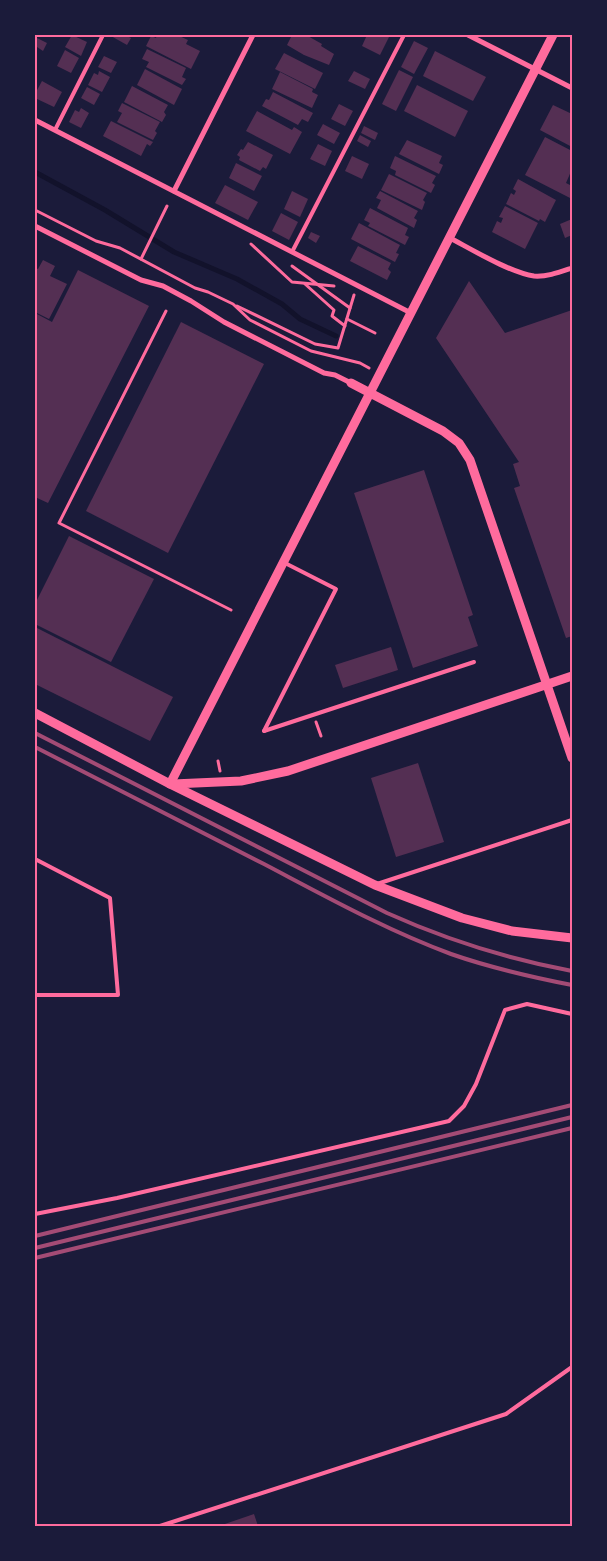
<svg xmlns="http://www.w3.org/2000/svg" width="607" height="1561" font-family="Inter,sans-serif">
  <rect width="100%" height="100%" fill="#1b1b3a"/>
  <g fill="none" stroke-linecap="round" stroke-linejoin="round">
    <polyline stroke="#12122b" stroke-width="5" points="35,172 105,210 174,252 237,279 282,304 300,319 336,336"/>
  </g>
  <g fill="#542f53">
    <polygon points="72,35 87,42 81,56 65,47"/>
    <polygon points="111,35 125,35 131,38 127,45 111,36"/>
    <polygon points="157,35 177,35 188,40 186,44 200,51 191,69 146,46 151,36 156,38"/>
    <polygon points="292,35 306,35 322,44 321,46 334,54 329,65 304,55 287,45"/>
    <polygon points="367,35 390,35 380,55 362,46"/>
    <polygon points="35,37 47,43 43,51 37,47 35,51"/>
    <polygon points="414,41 428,48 414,74 401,67"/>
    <polygon points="147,49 186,68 182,77 186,79 182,85 146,67 149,62 142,59"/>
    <polygon points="65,50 79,58 71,73 57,66"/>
    <polygon points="435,51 486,77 473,101 423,76"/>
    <polygon points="284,53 323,73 315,89 275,69"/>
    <polygon points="104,56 117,62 111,73 98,67"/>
    <polygon points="145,69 182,89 174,105 137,85"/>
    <polygon points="399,70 413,77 396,111 382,104"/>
    <polygon points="99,71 110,77 102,92 88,85 94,73 98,75"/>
    <polygon points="354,71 370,79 365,89 348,81"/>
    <polygon points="280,72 313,89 312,92 318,95 312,108 272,89"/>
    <polygon points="42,81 62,92 54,107 35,98 35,94"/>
    <polygon points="417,85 468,111 455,137 404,111"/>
    <polygon points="132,86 168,105 164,112 166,115 162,122 124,102"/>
    <polygon points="87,87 100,94 94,105 81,98"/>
    <polygon points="273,92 313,113 308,122 302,119 298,125 262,106 266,99 269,100"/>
    <polygon points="122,103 160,122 155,131 157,133 153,140 117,122 122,113 118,111"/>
    <polygon points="339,104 353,111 345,126 331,119"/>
    <polygon points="553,105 572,114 572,147 540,130"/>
    <polygon points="81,108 89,113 81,128 69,122 75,110 79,112"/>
    <polygon points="257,111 292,130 294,127 302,132 290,154 246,131"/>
    <polygon points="111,121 153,142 150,146 147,144 141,156 103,136"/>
    <polygon points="323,124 340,133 334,144 317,135"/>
    <polygon points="364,126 378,133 375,140 361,133"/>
    <polygon points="360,135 371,141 368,147 357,141"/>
    <polygon points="545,137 572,151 572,169 566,183 572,186 572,199 525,175"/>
    <polygon points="407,140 442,156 439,163 443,165 439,174 399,154"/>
    <polygon points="248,142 273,155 266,169 263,167 260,171 239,160 240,157 237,155 241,149 243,150"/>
    <polygon points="318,144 332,151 325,166 310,159"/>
    <polygon points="352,156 369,164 362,179 345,171"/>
    <polygon points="395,156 436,176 432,183 435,185 431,193 395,175 396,171 390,168"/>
    <polygon points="236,163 262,176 254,191 229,178"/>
    <polygon points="389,174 427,193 423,200 425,202 422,210 381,190"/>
    <polygon points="518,179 556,200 545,222 540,219 539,221 506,204 511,193 514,195 516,191 513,189"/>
    <polygon points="225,185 258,202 248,220 215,203"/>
    <polygon points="292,191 308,199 300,217 284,209"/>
    <polygon points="380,191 418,211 414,218 417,220 414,228 377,208 381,200 376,198"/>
    <polygon points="505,206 538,223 525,249 492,232 497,221 501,223 503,218 499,217"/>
    <polygon points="370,208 408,228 405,235 409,237 405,245 368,226 370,223 364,220"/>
    <polygon points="281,213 298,222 289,240 272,231"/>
    <polygon points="572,219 572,235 565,238 560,224"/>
    <polygon points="359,223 400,245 396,253 399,254 395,262 351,239"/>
    <polygon points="311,232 320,236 316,243 308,238"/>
    <polygon points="358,246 391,263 388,269 391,272 387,280 350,261"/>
    <polygon points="43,260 55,266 50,276 67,284 49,319 35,312 35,268 38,269"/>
    <polygon points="78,270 149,306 48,503 35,497 35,313 52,322"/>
    <polygon points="469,281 505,333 572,310 572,636 566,638 514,488 520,486 513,464 519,462 436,338"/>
    <polygon points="181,322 264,364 168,553 86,511"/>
    <polygon points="424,470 473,615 468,617 478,646 413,668 354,493"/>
    <polygon points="69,536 154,579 111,662 35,624 35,604"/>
    <polygon points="35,627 173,697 150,741 35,684"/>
    <polygon points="391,647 398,670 343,688 335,665"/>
    <polygon points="418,763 444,842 396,857 371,778"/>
    <polygon points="254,1514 258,1526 219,1526"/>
  </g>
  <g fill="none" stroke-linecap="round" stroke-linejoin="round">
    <g stroke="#ff6b9d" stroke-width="3">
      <polyline points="35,210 96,241 120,248 195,288 208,292 233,304 250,320 311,351 360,363 369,368"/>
      <polyline points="251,244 292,282 334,286"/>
      <polyline points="141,259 167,206"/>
      <polyline points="292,266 350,308"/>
      <polyline points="305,284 334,310 332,316 345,326"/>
      <polyline points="237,306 315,344 338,348 354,295"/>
      <polyline points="166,311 59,523 231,610"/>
      <polyline points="347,319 375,333"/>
      <polyline points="316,722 321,736"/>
      <polyline points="218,761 220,771"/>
    </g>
    <g stroke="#ff6b9d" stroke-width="4">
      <polyline points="55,130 103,35"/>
      <polyline points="292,252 404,35"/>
      <polyline points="264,731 474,662"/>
      <polyline points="264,731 336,589 283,562"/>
      <polyline points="35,859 110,898 118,995 35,995"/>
      <polyline points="377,884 572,820"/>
      <polyline points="35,1214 117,1198 449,1121 464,1106 476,1084 505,1010 527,1004 572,1014"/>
      <polyline points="160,1526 506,1414 572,1367"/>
    </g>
    <g stroke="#ff6b9d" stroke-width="5">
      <polyline points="468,35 572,88"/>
      <polyline points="35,120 411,313"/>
      <polyline points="174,191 253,35"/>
      <polyline points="35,226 141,280 163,286 191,301 224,322 324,373 335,375 351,383"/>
      <path d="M 450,238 C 471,249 511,273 534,276 C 547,277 560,272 572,268"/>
    </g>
    <g stroke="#ff6b9d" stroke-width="9">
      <polyline points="351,383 443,431 459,443 470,460 572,758"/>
      <polyline points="35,713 170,784 375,885 462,918 512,931 572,938"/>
      <polyline points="170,784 553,35"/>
      <polyline points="173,784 241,781 288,771 572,676"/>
    </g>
    <g stroke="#a44b75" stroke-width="4">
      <path d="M 35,733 L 387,913 C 447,940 508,959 572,971"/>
      <path d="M 35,747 C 111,786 188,825 264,864 C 325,896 386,930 451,954 C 491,968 531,977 572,985"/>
      <polyline points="35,1236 572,1105"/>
      <polyline points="35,1248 572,1117"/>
      <polyline points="35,1258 572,1128"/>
    </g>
  </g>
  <rect width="607" height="1561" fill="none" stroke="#1b1b3a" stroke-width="72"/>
  <rect x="36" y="36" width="535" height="1489" fill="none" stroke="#ff6b9d" stroke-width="2"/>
</svg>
